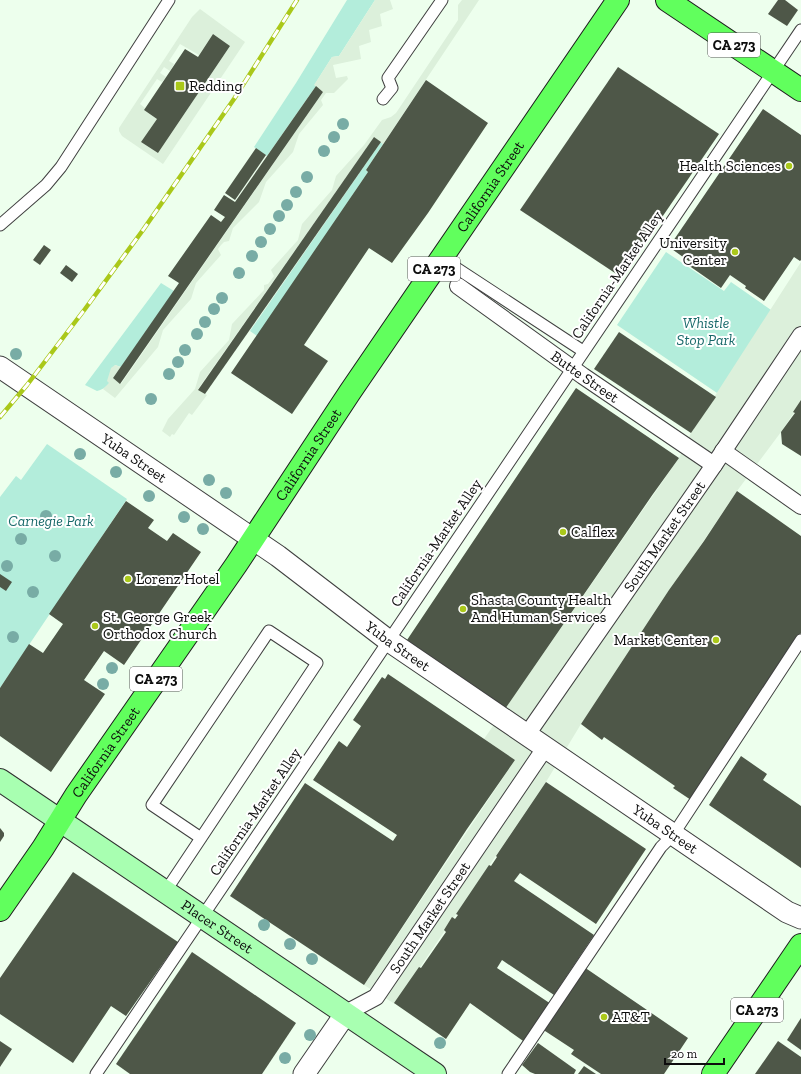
<svg xmlns="http://www.w3.org/2000/svg" width="801" height="1074" font-family="'Zilla Slab',serif">
  <rect width="100%" height="100%" fill="#edffed"/>
  <g fill="#b3eddb">
    <polygon points="347,0 375,0 339,56 332,57 315,84 316,86 267,156 254,147 296,83"/>
    <polygon points="381,142 383,144 366,170 368,172 257,336 250,331"/>
    <polygon points="666,252 724,291 731,282 774,312 720,395 617,325"/>
    <path d="M 161,283 L 174,291 L 121,367 L 115,365 C 111,378 112,387 97,391 L 85,385 Z"/>
    <polygon points="47,444 127,499 0,688 0,497 16,476 21,480"/>
  </g>
  <g fill="#dcf0db" fill-rule="evenodd">
    <polygon points="375,0 390,0 393,9 380,14 382,26 369,30 371,42 359,46 361,59 333,65 336,78 347,76 348,79 334,93 326,93 321,100 323,105 299,134 293,152 266,182 259,202 233,228 229,241 224,242 221,245 218,249 221,255 196,283 191,299 163,330 158,347 115,398 103,389 109,383 107,381 111,368 115,365 121,367 113,378 121,384 323,92 314,85 332,57 339,56"/>
    <polygon points="462,0 479,0 383,144 374,137 198,389 207,395 192,415 189,413 174,435 172,434 170,437 162,431 168,419 195,389 200,372 229,340 232,324 264,290 264,285 268,284 274,276 271,270 298,240 302,224 332,190 336,176 364,145 382,120 391,117 396,113 458,20 458,5"/>
    <path d="M 200,9 L 245,42 L 163,164 L 122,136 L 119,131 L 119,128 L 192,17 ZM 213,34 L 230,46 L 158,153 L 141,142 L 157,119 L 144,110 L 145,108 L 140,104 L 157,79 L 162,82 L 166,77 L 160,73 L 164,67 L 170,71 L 174,64 L 169,61 L 180,44 L 199,55 Z"/>
    <polygon points="801,262 801,402 781,432 737,491 581,724 546,782 395,1004 364,985 515,760 484,739 679,458 691,433"/>
  </g>
  <g fill="#4e5748">
    <polygon points="778,0 785,0 798,10 787,26 768,14"/>
    <polygon points="213,34 230,46 158,153 141,142 157,119 144,110 185,49 198,57"/>
    <polygon points="618,67 719,134 621,277 520,210"/>
    <polygon points="426,80 488,123 428,213 392,263 369,248 304,345 328,361 292,414 231,373 368,172 366,170"/>
    <polygon points="316,86 323,92 120,384 113,378 179,283 168,276 211,215 221,222 225,217 214,210 224,195 235,202"/>
    <polygon points="763,109 801,135 801,260 800,261 794,257 764,301 745,288 746,286 730,275 721,288 688,265 690,262 669,247"/>
    <polygon points="374,137 381,142 205,394 198,390"/>
    <polygon points="256,148 266,155 235,200 225,193"/>
    <polygon points="44,245 51,250 40,265 33,260"/>
    <polygon points="66,265 78,274 72,282 60,273"/>
    <polygon points="619,332 716,397 691,433 594,369"/>
    <polygon points="576,388 679,458 653,494 505,709 405,643"/>
    <polygon points="801,400 801,456 782,444 781,432 792,417 795,413 793,412"/>
    <polygon points="737,491 801,536 801,633 740,723 691,800 673,788 675,786 604,737 602,740 581,724 669,590 704,541"/>
    <polygon points="126,501 154,520 148,528 167,541 173,533 201,552 124,665 104,651 84,680 105,694 51,772 0,736 0,688 29,644 43,653 63,624 49,614"/>
    <polygon points="0,574 12,582 6,591 0,587"/>
    <polygon points="388,674 515,760 467,829 364,985 230,896 305,783 393,841 397,835 313,780 339,741 347,747 361,726 353,720 382,677 385,679"/>
    <polygon points="741,756 767,774 763,780 801,806 801,868 709,805"/>
    <polygon points="546,782 646,849 596,924 520,873 514,881 594,935 554,995 502,960 497,968 551,1004 526,1043 470,1003 446,1039 394,1003 419,967 421,968 446,932 444,930 452,917 455,919 458,915 456,914 489,865 491,866 497,857 496,856"/>
    <polygon points="0,828 4,833 4,836 0,842"/>
    <polygon points="73,872 178,942 126,1016 111,1006 73,1063 0,1014 0,978"/>
    <polygon points="192,952 296,1023 262,1074 130,1074 116,1064"/>
    <polygon points="584,967 688,1038 664,1074 601,1074 571,1054 574,1050 542,1029"/>
    <polygon points="801,1018 801,1050 787,1040"/>
    <polygon points="0,1041 12,1049 0,1067"/>
    <polygon points="778,1041 801,1057 801,1074 755,1074"/>
    <polygon points="538,1043 576,1070 574,1074 535,1074 530,1072 522,1065"/>
    <polygon points="584,1066 596,1074 578,1074"/>
  </g>
  <g fill="none" stroke-linecap="round" stroke-linejoin="round">
    <g stroke="#404040" stroke-width="13">
      <g id="service">
        <polyline points="383,99 392,88 388,78 442,0"/>
        <polyline points="0,225 46,185 61,167 169,0"/>
        <polyline points="441,258 583,351"/>
        <polyline points="165,892 201,838 317,663 269,631 152,805 201,838"/>
        <polyline points="96,1074 801,30"/>
        <polyline points="508,1074 661,847 673,835 801,640"/>
      </g>
    </g>
    <g stroke="#404040" stroke-width="18">
      <g id="pedestrian">
        <path id="s1" d="M 458,286 L 583,376 L 714,465"/>
        <polyline points="723,451 801,506"/>
        <path id="s2" d="M 526,736 L 714,465 L 801,335"/>
        <path id="s3" d="M 346,1013 L 376,997 L 545,748"/>
      </g>
    </g>
    <g stroke="#404040" stroke-width="23">
      <g id="minor">
        <path id="s4" d="M 0,367 L 278,556 L 389,641 L 787,912 L 801,918"/>
        <polyline points="304,1074 346,1013"/>
      </g>
    </g>
    <g stroke="#2f2f2f" stroke-width="24">
      <g id="secondary">
        <path id="s5" d="M 0,780 L 435,1074"/>
      </g>
    </g>
    <g stroke="#1e1e1e" stroke-width="24">
      <g id="primary">
        <polyline points="667,0 801,90"/>
        <path id="s6" d="M 0,910 L 43,848 L 76,795 L 236,565 L 350,392 L 618,0"/>
        <polyline points="713,1074 801,945"/>
      </g>
    </g>
    <use href="#service" stroke="#fff" stroke-width="11"/>
    <use href="#pedestrian" stroke="#fff" stroke-width="16"/>
    <use href="#minor" stroke="#fff" stroke-width="21"/>
    <use href="#secondary" stroke="#a8ffb1" stroke-width="22"/>
    <use href="#primary" stroke="#61ff5d" stroke-width="22"/>
    <g stroke="#aac81a" stroke-width="4.5">
      <polyline id="rail" points="0,417 27,385 85,309 143,230 234,99 297,0"/>
    </g>
    <use href="#rail" stroke="#fff" stroke-width="3" stroke-dasharray="9" stroke-linecap="butt"/>
  </g>
  <g fill="#78aca5">
    <circle cx="343" cy="124" r="6"/>
    <circle cx="334" cy="137" r="6"/>
    <circle cx="324" cy="151" r="6"/>
    <circle cx="307" cy="177" r="6"/>
    <circle cx="296" cy="192" r="6"/>
    <circle cx="287" cy="205" r="6"/>
    <circle cx="279" cy="216" r="6"/>
    <circle cx="270" cy="229" r="6"/>
    <circle cx="261" cy="242" r="6"/>
    <circle cx="252" cy="256" r="6"/>
    <circle cx="239" cy="273" r="6"/>
    <circle cx="222" cy="298" r="6"/>
    <circle cx="214" cy="309" r="6"/>
    <circle cx="205" cy="322" r="6"/>
    <circle cx="197" cy="334" r="6"/>
    <circle cx="185" cy="350" r="6"/>
    <circle cx="16" cy="354" r="6"/>
    <circle cx="178" cy="362" r="6"/>
    <circle cx="169" cy="374" r="6"/>
    <circle cx="151" cy="399" r="6"/>
    <circle cx="80" cy="454" r="6"/>
    <circle cx="116" cy="472" r="6"/>
    <circle cx="209" cy="480" r="6"/>
    <circle cx="226" cy="493" r="6"/>
    <circle cx="149" cy="496" r="6"/>
    <circle cx="46" cy="516" r="6"/>
    <circle cx="184" cy="517" r="6"/>
    <circle cx="203" cy="529" r="6"/>
    <circle cx="21" cy="539" r="6"/>
    <circle cx="55" cy="556" r="6"/>
    <circle cx="7" cy="566" r="6"/>
    <circle cx="33" cy="592" r="6"/>
    <circle cx="13" cy="637" r="6"/>
    <circle cx="112" cy="668" r="6"/>
    <circle cx="103" cy="684" r="6"/>
    <circle cx="264" cy="925" r="6"/>
    <circle cx="290" cy="944" r="6"/>
    <circle cx="312" cy="959" r="6"/>
    <circle cx="310" cy="1035" r="6"/>
    <circle cx="440" cy="1043" r="6"/>
    <circle cx="285" cy="1058" r="6"/>
  </g>
  <g fill="#aac81a" stroke="#fff" stroke-width="1.5">
    <rect x="175" y="81" width="10" height="10" rx="2"/>
    <circle cx="789" cy="166" r="4"/>
    <circle cx="735" cy="252" r="4"/>
    <circle cx="563" cy="532" r="4"/>
    <circle cx="128" cy="579" r="4"/>
    <circle cx="463" cy="609" r="4"/>
    <circle cx="95" cy="626" r="4"/>
    <circle cx="716" cy="640" r="4"/>
    <circle cx="604" cy="1017" r="4"/>
  </g>
  <g text-anchor="middle" dominant-baseline="central" stroke-width="4" stroke-linejoin="round" paint-order="stroke">
    <g fill="#fff" stroke="#565656" stroke-width="1">
      <rect x="708" y="33" width="52" height="24" rx="3"/>
      <rect x="408" y="257" width="52" height="24" rx="3"/>
      <rect x="130" y="667" width="52" height="24" rx="3"/>
      <rect x="731" y="998" width="52" height="24" rx="3"/>
    </g>
    <g font-size="14" font-weight="bold" fill="#0d0d0d">
      <text x="734" y="45">CA 273</text>
      <text x="434" y="269">CA 273</text>
      <text x="156" y="679">CA 273</text>
      <text x="757" y="1010">CA 273</text>
    </g>
    <g font-size="15" fill="#0d0d0d" stroke="#fff" text-anchor="start">
      <text x="189" y="86">Redding</text>
      <text x="781" y="166" text-anchor="end">Health Sciences</text>
      <text x="727" y="243" text-anchor="end">University<tspan x="727" dy="17">Center</tspan></text>
      <text x="571" y="532">Calflex</text>
      <text x="136" y="579">Lorenz Hotel</text>
      <text x="471" y="600">Shasta County Health<tspan x="471" dy="17">And Human Services</tspan></text>
      <text x="103" y="617">St. George Greek<tspan x="103" dy="17">Orthodox Church</tspan></text>
      <text x="708" y="640" text-anchor="end">Market Center</text>
      <text x="612" y="1017">AT&amp;T</text>
    </g>
    <g font-size="15" fill="#0d0d0d" stroke="#fff">
      <text stroke="none"><textPath href="#s6" startOffset="874">California Street</textPath></text>
      <text transform="translate(617 275) rotate(-56)">California-Market Alley</text>
      <text stroke="none"><textPath href="#s1" startOffset="156">Butte Street</textPath></text>
      <text stroke="none"><textPath href="#s6" startOffset="550">California Street</textPath></text>
      <text stroke="none"><textPath href="#s4" startOffset="162">Yuba Street</textPath></text>
      <text stroke="none"><textPath href="#s2" startOffset="243">South Market Street</textPath></text>
      <text transform="translate(436 543) rotate(-56)">California-Market Alley</text>
      <text stroke="none"><textPath href="#s4" startOffset="486">Yuba Street</textPath></text>
      <text stroke="none"><textPath href="#s6" startOffset="190">California Street</textPath></text>
      <text transform="translate(255 812) rotate(-56)">California-Market Alley</text>
      <text stroke="none"><textPath href="#s4" startOffset="810">Yuba Street</textPath></text>
      <text stroke="none"><textPath href="#s3" startOffset="130">South Market Street</textPath></text>
      <text stroke="none"><textPath href="#s5" startOffset="262">Placer Street</textPath></text>
    </g>
    <g font-size="15" font-style="italic" fill="#18696a" stroke="#fff">
      <text x="706" y="323">Whistle<tspan x="706" dy="17">Stop Park</tspan></text>
      <text x="51" y="521">Carnegie Park</text>
    </g>
  </g>
  <path d="M665 1058v6h59v-6" fill="none" stroke="#0d0d0d" stroke-width="2"/>
  <text x="671" y="1058" font-size="12" fill="#0d0d0d" stroke="#ffffff" stroke-width="3" paint-order="stroke">20 m</text>
</svg>
